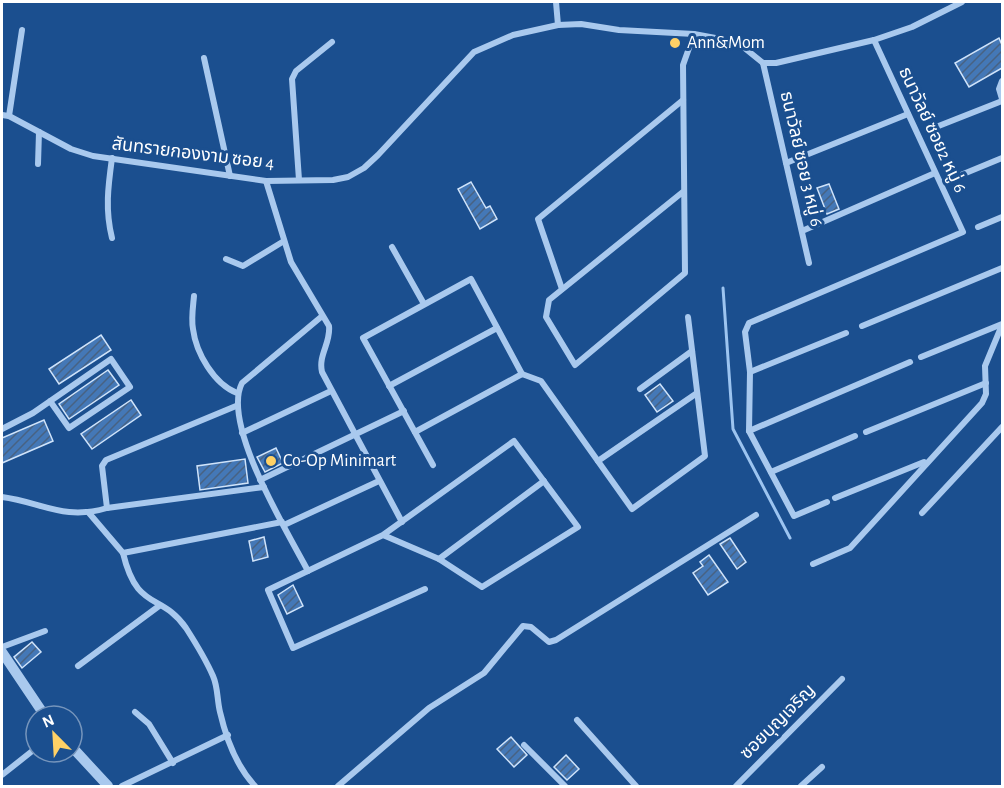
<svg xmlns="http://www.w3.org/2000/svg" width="1004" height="788" font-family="'Alegreya Sans','Noto Sans Thai',sans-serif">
  <defs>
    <pattern id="building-hatch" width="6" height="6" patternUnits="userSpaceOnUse" patternTransform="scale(1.5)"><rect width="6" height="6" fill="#4478b7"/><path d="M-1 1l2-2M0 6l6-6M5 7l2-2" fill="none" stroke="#486282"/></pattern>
  </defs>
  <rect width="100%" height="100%" fill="#1b4f8f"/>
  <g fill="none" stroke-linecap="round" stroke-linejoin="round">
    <polyline stroke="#9cc4f0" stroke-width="3" points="723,288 733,429 790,538"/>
  </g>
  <g fill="url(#building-hatch)" stroke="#cfe3fa" stroke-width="1.5">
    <polygon points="999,38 1002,45 1002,68 969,87 955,63"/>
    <polygon points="471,182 486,208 490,206 497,219 480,229 458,189"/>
    <polygon points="829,184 839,209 827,214 817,188"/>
    <polygon points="101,335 111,350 59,384 49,369"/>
    <polygon points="108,370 119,385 69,419 59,404"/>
    <polygon points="660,384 673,401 657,412 645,395"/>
    <polygon points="131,400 141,415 92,449 81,434"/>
    <polygon points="44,420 53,441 2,463 2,438"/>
    <polygon points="276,448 283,463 265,472 257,457"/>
    <polygon points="245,459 248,483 200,490 197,466"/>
    <polygon points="264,537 268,557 253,561 249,541"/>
    <polygon points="730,538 746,562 737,569 720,544"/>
    <polygon points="709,555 728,582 708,595 693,573 703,566 700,562"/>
    <polygon points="293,585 303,606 287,614 278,595"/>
    <polygon points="32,642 41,652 22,668 14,657"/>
    <polygon points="511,737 527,755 514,767 497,749"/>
    <polygon points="566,755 579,769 567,780 554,767"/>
  </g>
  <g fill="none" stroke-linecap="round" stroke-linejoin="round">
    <g stroke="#a9c9ee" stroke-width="6">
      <polyline points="556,2 558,25"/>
      <polyline points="204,58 230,176"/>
      <polyline points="763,63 809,263"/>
      <polyline points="1002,81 999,89 1002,99"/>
      <polyline points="2,115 9,116 71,149 93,156 266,181 333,180 348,177 364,168 378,155 474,52 513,35 558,25 581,24 619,30 694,34 726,40 742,46 763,63 776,63 874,40 912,27 962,2"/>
      <polyline points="9,116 22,30"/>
      <polyline points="936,127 1002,101"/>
      <polyline points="786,163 908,114"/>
      <polyline points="38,164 39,132"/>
      <polyline points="956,177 1002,158"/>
      <polyline points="299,180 292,79 296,71 332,42"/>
      <path d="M 266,181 L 291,262 L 329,326 C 331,343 318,355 322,372 L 402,522"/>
      <polyline points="684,191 549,300 546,317 575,365 685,273 683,65 694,34"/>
      <polyline points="978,227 1002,217"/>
      <polyline points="802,231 935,173"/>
      <path d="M 112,238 C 105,210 108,187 112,158"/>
      <polyline points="392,247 424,304"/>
      <polyline points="226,259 243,266 284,241"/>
      <polyline points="562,289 538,219 683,100"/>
      <path d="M 194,296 C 193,307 191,319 193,329 C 196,353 214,384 237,393"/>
      <polyline points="862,326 1002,268"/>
      <polyline points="921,357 1002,324"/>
      <polyline points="750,372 846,333"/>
      <polyline points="389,386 497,328"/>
      <polyline points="640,389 692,351"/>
      <polyline points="2,429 33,413 111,359 130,387 69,428 50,401"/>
      <polyline points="749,431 910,362"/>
      <polyline points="415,432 522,374 541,381 632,509 705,456 688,317"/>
      <polyline points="866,432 986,383"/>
      <polyline points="242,433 331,391"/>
      <polyline points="598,461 697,393"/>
      <polyline points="433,465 363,338 471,279 522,374"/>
      <polyline points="771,472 855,436"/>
      <polyline points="260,480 404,411"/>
      <path d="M 2,497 C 41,502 64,521 107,508 L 264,487"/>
      <polyline points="835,498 924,462"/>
      <polyline points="827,502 794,516 749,431 750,372 745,332 749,323 963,232 874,40"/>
      <polyline points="107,508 102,466 106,460 236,406"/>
      <polyline points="89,513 123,553 282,522"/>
      <polyline points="922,513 1002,427"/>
      <polyline points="284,525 379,481"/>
      <polyline points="383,535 439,559 482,587 578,527 514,441 383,535 268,590 293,648 425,589"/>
      <path d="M 123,553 C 137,612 161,592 186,628 C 195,642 206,660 213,676 C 218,687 217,700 220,712 C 226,738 237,767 255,786"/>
      <polyline points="439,559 544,481"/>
      <polyline points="813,564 850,548 982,403 986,394 985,366 1002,325"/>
      <path d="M 308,571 C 287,531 221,424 242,383 L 321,317"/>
      <polyline points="2,647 45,631"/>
      <polyline points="78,666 159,606"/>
      <polyline points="135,712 149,724 173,763"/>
      <polyline points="577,720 636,786"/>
      <polyline points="524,745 565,786"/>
      <polyline points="2,775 36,748"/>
      <polyline points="122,786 228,735"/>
      <polyline points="338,786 429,708 484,673 523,626 531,627 549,642 556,640 756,515"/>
      <polyline points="736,786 842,679"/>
      <polyline points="801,786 822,767"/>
    </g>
    <g stroke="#a9c9ee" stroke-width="10">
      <polyline points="2,652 45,716"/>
      <polyline points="72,747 108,786"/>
    </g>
  </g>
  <g fill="#ffd166" stroke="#1b4f8f" stroke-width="2">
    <circle cx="675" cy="43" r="6"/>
    <circle cx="271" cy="461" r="6"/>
  </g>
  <g text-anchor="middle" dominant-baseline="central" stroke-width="6" stroke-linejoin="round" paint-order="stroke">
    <g font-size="18" fill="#fff" stroke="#1b4f8f" text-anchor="start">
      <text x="687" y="43">Ann&amp;Mom</text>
      <text x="283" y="461">Co-Op Minimart</text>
    </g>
    <g font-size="18" fill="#fff" stroke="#1b4f8f">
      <text transform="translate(932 130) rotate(65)">ธนาวัลย์ ซอย2 หมู่ 6</text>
      <text transform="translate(193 154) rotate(7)">สันทรายกองงาม ซอย 4</text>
      <text transform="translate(801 159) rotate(77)">ธนาวัลย์ ซอย 3 หมู่ 6</text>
      <text transform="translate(778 722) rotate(-45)">ซอยบุญเจริญ</text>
    </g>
  </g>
  <rect width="1004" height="788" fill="none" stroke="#ffffff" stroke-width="6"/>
  <g transform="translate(54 734) rotate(336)"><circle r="28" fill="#1b4f8f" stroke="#7695bc" stroke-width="1.5"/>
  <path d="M0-4.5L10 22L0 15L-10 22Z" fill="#ffd166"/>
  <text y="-9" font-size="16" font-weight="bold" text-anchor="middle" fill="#ffffff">N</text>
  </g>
</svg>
